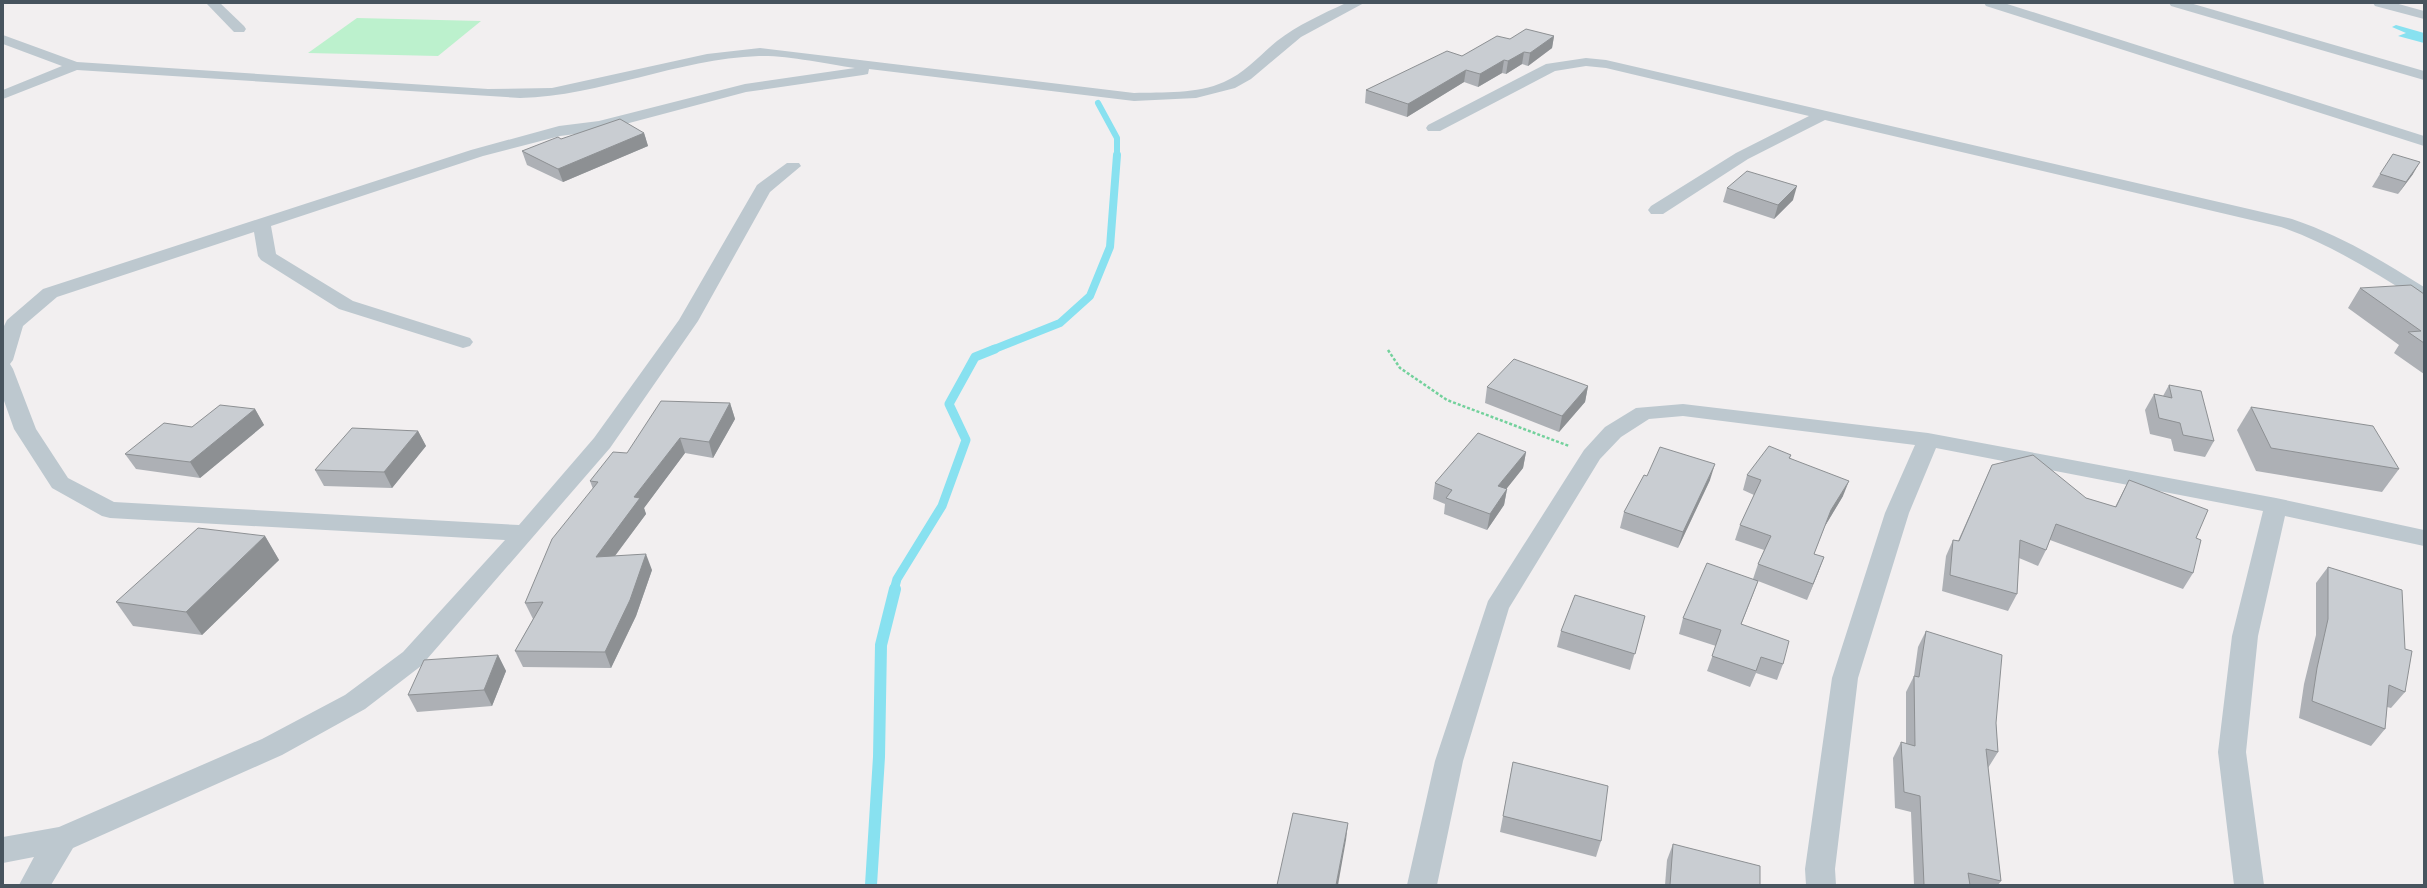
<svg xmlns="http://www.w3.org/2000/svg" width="2427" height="888" font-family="'Asap Condensed',sans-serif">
  <rect width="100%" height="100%" fill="#f2eff0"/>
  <polygon fill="#bcf1cd" points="357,18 481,21 438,56 308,53"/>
  <polygon fill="#88e1f0" points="2396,25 2424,33 2424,43 2398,36 2406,33 2392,27"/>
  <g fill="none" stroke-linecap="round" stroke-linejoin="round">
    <polyline stroke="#88e1f0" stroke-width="6" points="1098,103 1117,138 1117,156"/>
    <polyline stroke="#88e1f0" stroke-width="8" points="992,350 1060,323 1090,296 1110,247 1117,155"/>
    <polyline stroke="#88e1f0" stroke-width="9" points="894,590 897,579 942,506 966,440 949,404 975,357 995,349"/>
    <polyline stroke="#88e1f0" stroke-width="12" points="871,885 879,757 881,645 895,589"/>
    <polyline stroke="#73d19c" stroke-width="2.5" stroke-dasharray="3 2" stroke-linecap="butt" points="1388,350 1400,368 1447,400 1569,446"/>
    <g fill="#bdc8cf" fill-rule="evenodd">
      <polygon points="206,3 220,3 244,26 246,29 244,32 234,32"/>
      <path d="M 1346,3 L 1364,3 L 1301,37 L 1251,79 L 1235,88 L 1196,98 L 1134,101 L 869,69 L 868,74 L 863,75 L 746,92 L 599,131 L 560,136 L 483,156 L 271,226 L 276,254 L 353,301 L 470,338 L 473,342 L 470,346 L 463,348 L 339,309 L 261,260 L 258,256 L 254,232 L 57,297 L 23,326 L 13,360 L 10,364 L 13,369 L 36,429 L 68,478 L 114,502 L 519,525 L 594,438 L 679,320 L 757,185 L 787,163 L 799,163 L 801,166 L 770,192 L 698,321 L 610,448 L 421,666 L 365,709 L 282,755 L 73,848 L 51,885 L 19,885 L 34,857 L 3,863 L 3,837 L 59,827 L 262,739 L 345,695 L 403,652 L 505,540 L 110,518 L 102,516 L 52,488 L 14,429 L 3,398 L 3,328 L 7,320 L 43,289 L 471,150 L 559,126 L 599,121 L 745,84 L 855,68 C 827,64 786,55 759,56 C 677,59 601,96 520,98 L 77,70 L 3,99 L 3,90 L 62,66 L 3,44 L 3,35 L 77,62 L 488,89 L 552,88 L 707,54 L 760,48 L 1134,93 C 1163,92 1197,94 1224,82 C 1245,73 1260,55 1277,41 C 1298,25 1322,14 1346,3 Z"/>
      <polygon points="1984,3 2004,3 2424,136 2424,146 1986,6"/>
      <polygon points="2169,3 2190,3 2424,71 2424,80 2171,6"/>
      <polygon points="2373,3 2395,3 2424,11 2424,19 2375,6"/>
      <path d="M 1586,58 L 1606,60 L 2292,219 C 2342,236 2379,259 2424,287 L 2424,301 L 2417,299 C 2372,271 2332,245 2281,227 L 1825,120 L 1748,159 L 1663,214 L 1651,214 L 1648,210 L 1651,206 L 1736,153 L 1809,116 L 1606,68 L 1586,66 L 1555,71 L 1440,131 L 1428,131 L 1426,128 L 1428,125 L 1546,64 Z"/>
      <polygon points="1683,404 1928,433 2276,498 2424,530 2424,546 2285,516 2258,636 2246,752 2264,885 2234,885 2218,752 2232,636 2263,511 1936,448 1909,513 1858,678 1835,869 1836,885 1806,885 1805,869 1832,678 1885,513 1915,445 1683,416 1649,419 1621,437 1600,459 1509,608 1463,761 1437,885 1407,885 1435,761 1488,601 1584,450 1605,427 1636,408"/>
    </g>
  </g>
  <g fill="#adb0b5">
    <polygon points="1554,36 1552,48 1528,66 1522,64 1506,74 1502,73 1478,87 1464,82 1407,117 1365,103 1366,90 1462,56"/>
    <polygon points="644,133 648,146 563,182 527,165 522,151 561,139"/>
    <polygon points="2380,174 2413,174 2398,194 2372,187"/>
    <polygon points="1727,188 1793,200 1774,219 1723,202"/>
    <polygon points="2360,288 2424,294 2424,374 2394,353 2399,345 2348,308"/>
    <polygon points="2169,385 2214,441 2205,457 2174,451 2171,439 2150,434 2145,410 2154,394 2163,396"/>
    <polygon points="1588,386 1585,402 1559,432 1485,403 1487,387"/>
    <polygon points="730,403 735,419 713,458 685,453 644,508 646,514 615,556 652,570 636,616 611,668 523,667 515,651 533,619 525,603 593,489 590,481 627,453"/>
    <polygon points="2251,407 2399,469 2382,492 2256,471 2237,430"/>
    <polygon points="255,409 264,425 200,478 136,469 125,454 192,427"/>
    <polygon points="418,431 426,446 392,488 324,486 315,470"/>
    <polygon points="1526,452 1523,468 1506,489 1507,489 1504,505 1487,530 1444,514 1445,504 1433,499 1435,483"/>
    <polygon points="1791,455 1790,458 1843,496 1825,526 1814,554 1824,557 1807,600 1758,581 1741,624 1783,664 1777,680 1756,673 1750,687 1707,671 1716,646 1679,634 1683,618 1753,579 1758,564 1764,550 1735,540 1740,525 1754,495 1743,490 1747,475"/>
    <polygon points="1992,465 2086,498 2115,507 2129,480 2196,538 2193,573 2183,589 2050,540 2046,550 2038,566 2019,558 2017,594 2008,611 1942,591 1946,556 1953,540 1958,541"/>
    <polygon points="1647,476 1710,480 1678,548 1620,528 1624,512"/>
    <polygon points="265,536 279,560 202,635 133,626 116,602"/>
    <polygon points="2328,567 2405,692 2391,708 2387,707 2385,729 2371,746 2299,718 2304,684 2316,635 2316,583"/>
    <polygon points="1645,616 1630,670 1557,647 1561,631"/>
    <polygon points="1926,631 1996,723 1998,752 1988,768 2001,881 1998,885 1914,885 1911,812 1895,808 1893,758 1901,742 1906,744 1906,692 1914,676 1918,647"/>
    <polygon points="498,655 506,671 492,706 417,712 408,695"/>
    <polygon points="1513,762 1601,841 1596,857 1500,832"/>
    <polygon points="1673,844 1760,885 1665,885 1667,860"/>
  </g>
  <g fill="#8d9093">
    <polygon points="1554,36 1552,48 1528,66 1530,53"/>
    <polygon points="1524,52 1522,64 1506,74 1508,61"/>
    <polygon points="1504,60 1502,73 1478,87 1480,74"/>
    <polygon points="1466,70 1464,82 1407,117 1408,104"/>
    <polygon points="644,133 648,146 563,182 558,169"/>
    <polygon points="2420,162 2413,174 2398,194 2406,182"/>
    <polygon points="1797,186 1793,200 1774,219 1778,205"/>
    <polygon points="1588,386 1585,402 1559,432 1562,416"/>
    <polygon points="730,403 735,419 713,458 709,442"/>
    <polygon points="255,409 264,425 200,478 190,462"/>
    <polygon points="418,431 426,446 392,488 384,472"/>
    <polygon points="680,438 685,453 644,508 646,514 602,573 596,557 634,497"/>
    <polygon points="1526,452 1523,468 1496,502 1498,486"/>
    <polygon points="1715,464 1710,480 1678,548 1683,532"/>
    <polygon points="1849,481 1843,496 1825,526 1831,510"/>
    <polygon points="1507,489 1504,505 1487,530 1490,514"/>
    <polygon points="265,536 279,560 202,635 186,612"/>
    <polygon points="646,554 652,570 636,616 611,668 605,652"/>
    <polygon points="1824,557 1818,573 1807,600 1813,584"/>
    <polygon points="1758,581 1752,597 1735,640 1741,624"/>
    <polygon points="498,655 506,671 492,706 484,690"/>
    <polygon points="1348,823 1346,840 1338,885 1336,885"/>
  </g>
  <g fill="#c9cdd2" stroke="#8d9093">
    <polygon points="1526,29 1554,36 1530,53 1524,52 1508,61 1504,60 1480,74 1466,70 1408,104 1366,90 1447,51 1462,56 1497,36 1510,39"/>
    <polygon points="620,119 644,133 558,169 522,151 558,137 561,139"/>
    <polygon points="2393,154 2420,162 2406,182 2380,174"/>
    <polygon points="1747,171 1797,186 1778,205 1727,188"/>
    <polygon points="2411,285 2424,294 2424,343 2408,332 2421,331 2360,288"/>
    <polygon points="1514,359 1588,386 1562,416 1487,387"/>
    <polygon points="2169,385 2201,391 2214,441 2183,435 2180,423 2159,418 2154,394 2172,398"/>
    <polygon points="661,401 730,403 709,442 680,438 634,497 640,498 596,557 646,554 630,600 605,652 515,651 543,602 525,603 552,539 598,482 590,481 613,452 627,453"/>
    <polygon points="220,405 255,409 190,462 125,454 164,423 192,427"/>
    <polygon points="2251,407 2373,426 2399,469 2271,448"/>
    <polygon points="352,428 418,431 384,472 315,470"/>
    <polygon points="1478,433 1526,452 1498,486 1507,489 1490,514 1446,498 1452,490 1435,483"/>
    <polygon points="1769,446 1791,455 1789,458 1849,481 1831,510 1814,554 1824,557 1813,584 1758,564 1771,536 1740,525 1761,480 1747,475"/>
    <polygon points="1660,447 1715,464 1683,532 1624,512 1644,475 1647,476"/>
    <polygon points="2033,455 2086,498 2116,507 2129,480 2208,510 2196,538 2201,540 2193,573 2056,524 2046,550 2020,540 2017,594 1950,575 1953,540 1959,541 1992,465"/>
    <polygon points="198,528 265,536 186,612 116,602"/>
    <polygon points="1707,563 1758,581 1741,624 1789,641 1783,664 1761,657 1756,671 1712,656 1721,630 1683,618"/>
    <polygon points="2328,567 2402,590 2405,649 2412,651 2405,692 2389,685 2385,729 2312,701 2317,668 2328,619"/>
    <polygon points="1575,595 1645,616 1635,654 1561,631"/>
    <polygon points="1926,631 2002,655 1996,723 1998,752 1986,749 2001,881 1968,873 1970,885 1924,885 1920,796 1904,792 1901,742 1915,746 1914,676 1919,677"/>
    <polygon points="498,655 484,690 408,695 424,660"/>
    <polygon points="1513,762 1608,786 1601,841 1503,816"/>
    <polygon points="1293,813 1348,823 1336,885 1277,885"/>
    <polygon points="1673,844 1760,866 1760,885 1670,885"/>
  </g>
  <rect width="2427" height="888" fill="none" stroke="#47545e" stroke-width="8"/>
</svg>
